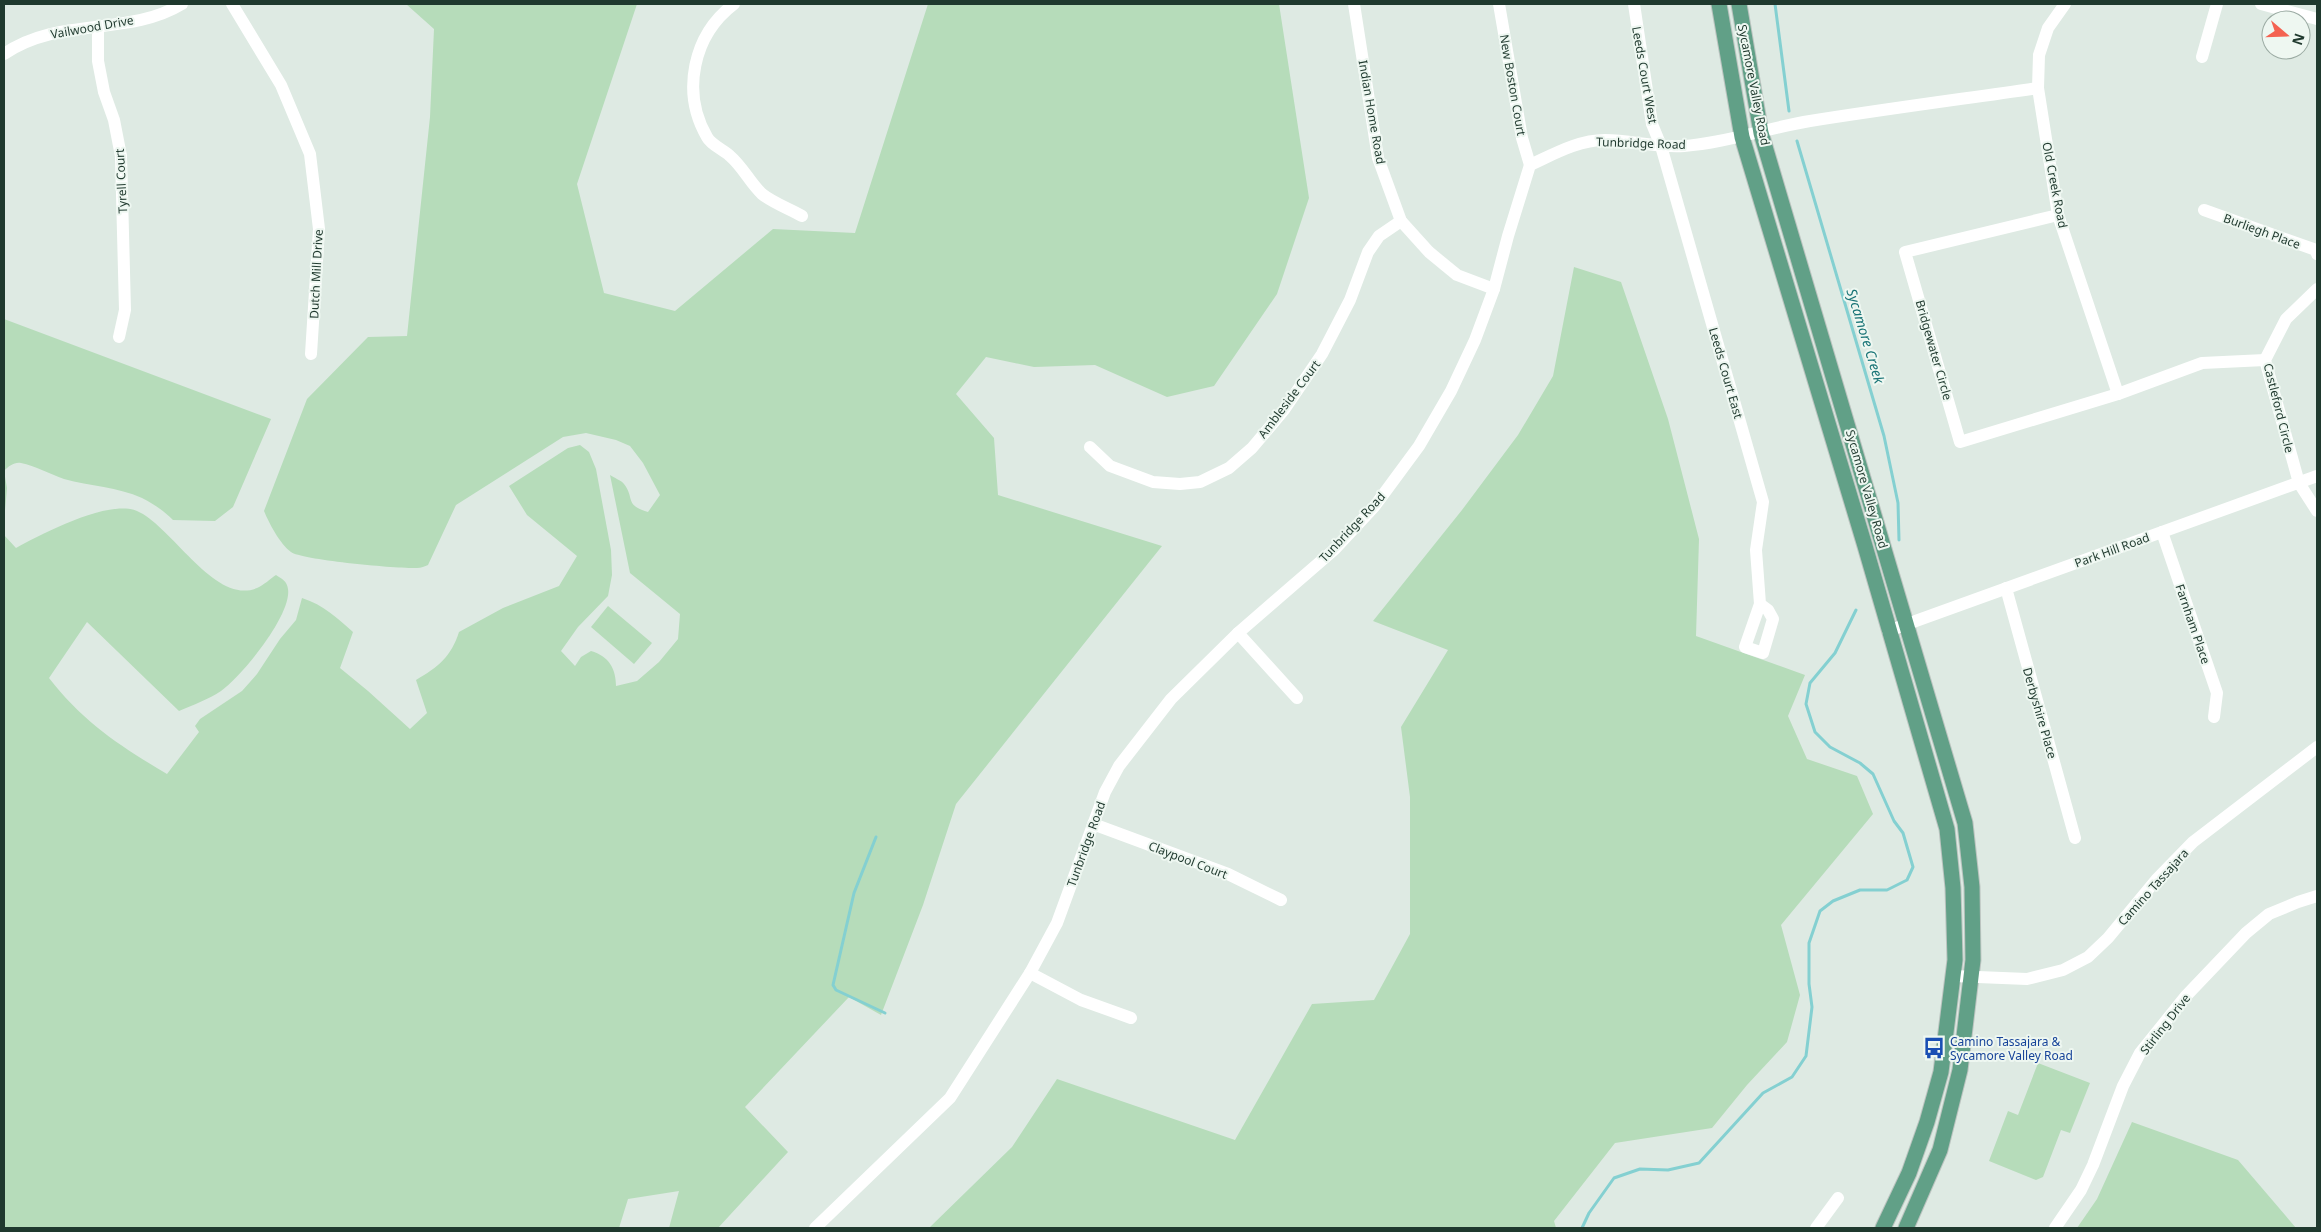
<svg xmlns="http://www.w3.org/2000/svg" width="2321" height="1232" font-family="'Noto Sans',sans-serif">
  <rect width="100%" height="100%" fill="#deeae3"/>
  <g fill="#b6dcba">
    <path d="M 406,4 L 637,4 L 577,184 L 604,293 L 675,311 L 773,229 L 855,233 L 928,4 L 1279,4 L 1309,198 L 1277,294 L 1214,386 L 1167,397 L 1095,365 L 1034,367 L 986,357 L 956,394 L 994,438 L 998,495 L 1162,546 L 956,804 L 923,905 L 881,1015 L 849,997 L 745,1107 L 788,1152 L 718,1228 L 669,1228 L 679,1191 L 628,1199 L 619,1228 L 4,1228 L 4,535 L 16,548 C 42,534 108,499 137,511 C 172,526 215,606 257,588 C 264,585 270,579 276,575 C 282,579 287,581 288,589 C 292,615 242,676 221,691 C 209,699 193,705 179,711 L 87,622 L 49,678 C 83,722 120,746 167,774 L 199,732 L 195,726 L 200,719 L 242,691 L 257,674 L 280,639 L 296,620 L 302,598 C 324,605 337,618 353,632 L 340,668 L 368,691 L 410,729 L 427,713 L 416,680 C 438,667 451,657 459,632 L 503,608 L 559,586 L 577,556 L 527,515 L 509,486 L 568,448 L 580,445 L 589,452 L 596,469 L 611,550 L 612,575 L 608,596 L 578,627 L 561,651 L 575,666 L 581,657 L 591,651 C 609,656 616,669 616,686 L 637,681 L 659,662 L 678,639 L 680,614 L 630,573 L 610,475 C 614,478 621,480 624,484 C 635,498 624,505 648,512 L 660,495 L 643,463 L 630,446 L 616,440 L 586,433 L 563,437 L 456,505 L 428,565 C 425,566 421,568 417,568 C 401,569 301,560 291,552 C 280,544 269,523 264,511 L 307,399 L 368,337 L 407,336 L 430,117 L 434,29 Z"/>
    <polygon points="1574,267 1621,282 1668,419 1699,539 1696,636 1805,675 1788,716 1807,759 1857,776 1873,814 1781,925 1800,995 1787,1042 1747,1085 1712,1128 1615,1143 1554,1221 1556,1228 929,1228 1012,1147 1057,1079 1235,1140 1312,1004 1374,1000 1410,934 1410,797 1401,727 1448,650 1373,621 1462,510 1518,435 1553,376"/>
    <path d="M 4,319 L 271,419 L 233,507 L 215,521 L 173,520 C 164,511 154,504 142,498 C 118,487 90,486 64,479 C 50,474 35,466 21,463 C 14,462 9,466 4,471 L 7,488 L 4,522 Z"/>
    <polygon points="608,606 652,643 634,664 591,627"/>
    <polygon points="2038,1063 2090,1083 2070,1133 2061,1130 2043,1177 2036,1180 1989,1161 2008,1111 2018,1115"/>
    <polygon points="2132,1122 2238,1160 2296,1228 2077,1228 2097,1199"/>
  </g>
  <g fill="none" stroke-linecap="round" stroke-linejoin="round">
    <g stroke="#84d0d1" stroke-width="3">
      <polyline points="1775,4 1789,111"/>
      <polyline points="1797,141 1884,436 1898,503 1899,540"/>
      <polyline points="876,837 854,893 833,985 836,990 885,1013"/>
      <polyline points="1582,1228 1589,1213 1614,1178 1640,1169 1668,1170 1699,1163 1763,1093 1792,1077 1806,1056 1812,1007 1809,984 1809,943 1820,911 1833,901 1860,890 1887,890 1907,880 1913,867 1903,833 1894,821 1873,774 1860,763 1830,747 1815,732 1806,704 1810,683 1835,653 1856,610"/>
    </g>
    <g stroke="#bcc4c0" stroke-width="17">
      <g id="major">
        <polyline points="1719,4 1742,137 1865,546 1947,829 1953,888 1955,960 1941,1072 1927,1122 1909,1173 1883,1228"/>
        <polyline points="1739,4 1761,133 1965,823 1972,887 1973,960 1960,1070 1940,1150 1906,1228"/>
      </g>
    </g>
    <g stroke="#fff" stroke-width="12">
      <polyline points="232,4 281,85 310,154 319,229 311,354"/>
      <path d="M 734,4 C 693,35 681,92 707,137 C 711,145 724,150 730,156 C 743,167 750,183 762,194 C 773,203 790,209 802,216"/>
      <polyline points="1354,4 1378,158 1401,221 1429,252 1457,275 1494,289"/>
      <polyline points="1499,4 1522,138 1530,165"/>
      <polyline points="1634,4 1652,124 1661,146 1763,502 1756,550 1760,604 1745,647 1763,653 1773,619 1768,610 1760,604"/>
      <polyline points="2065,4 2048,28 2039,55 2038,88 2058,215 2118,394"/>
      <polyline points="2261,4 2317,19"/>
      <polyline points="98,27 98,61 104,92 114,120 121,156 125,310 119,337"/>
      <path d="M 4,54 C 59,16 128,37 182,4"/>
      <polyline points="2202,57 2217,4"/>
      <polyline points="2204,210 2316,250 2317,254"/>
      <polyline points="2058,215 1905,252 1960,442 2118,394 2202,363 2265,360"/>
      <polyline points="2317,289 2286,319 2265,360 2299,483 2317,511"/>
      <polyline points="1090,447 1110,466 1153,482 1180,484 1200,482 1229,468 1252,448 1284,410 1322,354 1350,300 1368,252 1379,236 1401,221"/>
      <polyline points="2162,532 2217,693 2214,717"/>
      <polyline points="2006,588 2075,838"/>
      <polyline points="1888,631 2317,476"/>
      <polyline points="1238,633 1297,698"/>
      <polyline points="1093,824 1228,874 1281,900"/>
      <polyline points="1030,973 1081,1000 1131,1018"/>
      <polyline points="1953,976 2027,979 2063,970 2088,957 2108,938 2156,880 2193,842 2317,747"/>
      <path d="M 815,1228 L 950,1098 L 1030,973 L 1057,923 L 1105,792 L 1119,766 L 1171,699 L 1238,633 L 1335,549 L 1374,507 L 1419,446 L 1451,391 L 1475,340 L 1494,289 L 1508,236 L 1530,165 C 1554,154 1578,140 1605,140 C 1631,140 1657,148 1684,146 C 1726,143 1767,128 1810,121 C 1885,109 1962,99 2038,88"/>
      <polyline points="1816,1228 1838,1198"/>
      <polyline points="2055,1228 2081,1190 2093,1165 2123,1086 2140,1053 2185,997 2246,933 2269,914 2298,902 2317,896"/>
    </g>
    <use href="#major" stroke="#61a087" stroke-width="15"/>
  </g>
  <defs>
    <g id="bus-bare" transform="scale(1.725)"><path d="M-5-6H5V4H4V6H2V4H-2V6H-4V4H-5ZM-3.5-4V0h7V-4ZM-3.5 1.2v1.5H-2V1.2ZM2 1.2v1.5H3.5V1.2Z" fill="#1a4fb4" stroke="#eef7f1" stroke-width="2.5" paint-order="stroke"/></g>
  </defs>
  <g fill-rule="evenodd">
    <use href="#bus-bare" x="1934" y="1048"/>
  </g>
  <g text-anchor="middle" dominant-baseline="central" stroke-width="4" stroke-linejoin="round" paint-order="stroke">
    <g font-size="12" fill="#1f392e" stroke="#eef7f1">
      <text transform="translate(92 27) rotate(-10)">Vailwood Drive</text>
      <text transform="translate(1645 75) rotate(80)">Leeds Court West</text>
      <text transform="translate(1513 85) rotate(80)">New Boston Court</text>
      <text transform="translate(1754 85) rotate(79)">Sycamore Valley Road</text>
      <text transform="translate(1372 112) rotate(80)">Indian Home Road</text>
      <text transform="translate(1641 143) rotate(2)">Tunbridge Road</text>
      <text transform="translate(121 181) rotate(-93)">Tyrell Court</text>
      <text transform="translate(2055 185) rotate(79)">Old Creek Road</text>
      <text transform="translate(2262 231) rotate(20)">Burliegh Place</text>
      <text transform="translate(316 274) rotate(-87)">Dutch Mill Drive</text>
      <text transform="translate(1934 350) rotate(74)">Bridgewater Circle</text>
      <text transform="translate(1726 373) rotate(74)">Leeds Court East</text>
      <text transform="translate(1289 399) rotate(-53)">Ambleside Court</text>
      <text transform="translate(2279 408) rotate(76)">Castleford Circle</text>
      <text transform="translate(1867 489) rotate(74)">Sycamore Valley Road</text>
      <text transform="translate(1352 527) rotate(-47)">Tunbridge Road</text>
      <text transform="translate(2112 550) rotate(-20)">Park Hill Road</text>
      <text transform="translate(2193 624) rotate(71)">Farnham Place</text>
      <text transform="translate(2040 713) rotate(74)">Derbyshire Place</text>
      <text transform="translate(1086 844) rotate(-70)">Tunbridge Road</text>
      <text transform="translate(1188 860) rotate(21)">Claypool Court</text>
      <text transform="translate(2153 887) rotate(-48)">Camino Tassajara</text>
      <text transform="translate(2165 1024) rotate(-52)">Stirling Drive</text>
    </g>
    <g font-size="12" fill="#164399" stroke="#eef7f1" text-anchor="start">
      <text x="1950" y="1041">Camino Tassajara &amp;<tspan x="1950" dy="14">Sycamore Valley Road</tspan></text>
    </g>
    <g font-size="14" font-style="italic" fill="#197476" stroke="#eef7f1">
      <text transform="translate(1866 336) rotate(73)">Sycamore Creek</text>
    </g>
  </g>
  <rect width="2321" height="1232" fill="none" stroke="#1f392e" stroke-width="10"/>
  <g transform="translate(2286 35) rotate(109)"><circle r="24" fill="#eef7f1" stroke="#9baba3"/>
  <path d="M0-4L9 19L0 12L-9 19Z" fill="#f46251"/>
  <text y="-8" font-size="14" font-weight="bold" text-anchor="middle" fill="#1f392e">N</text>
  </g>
</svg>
